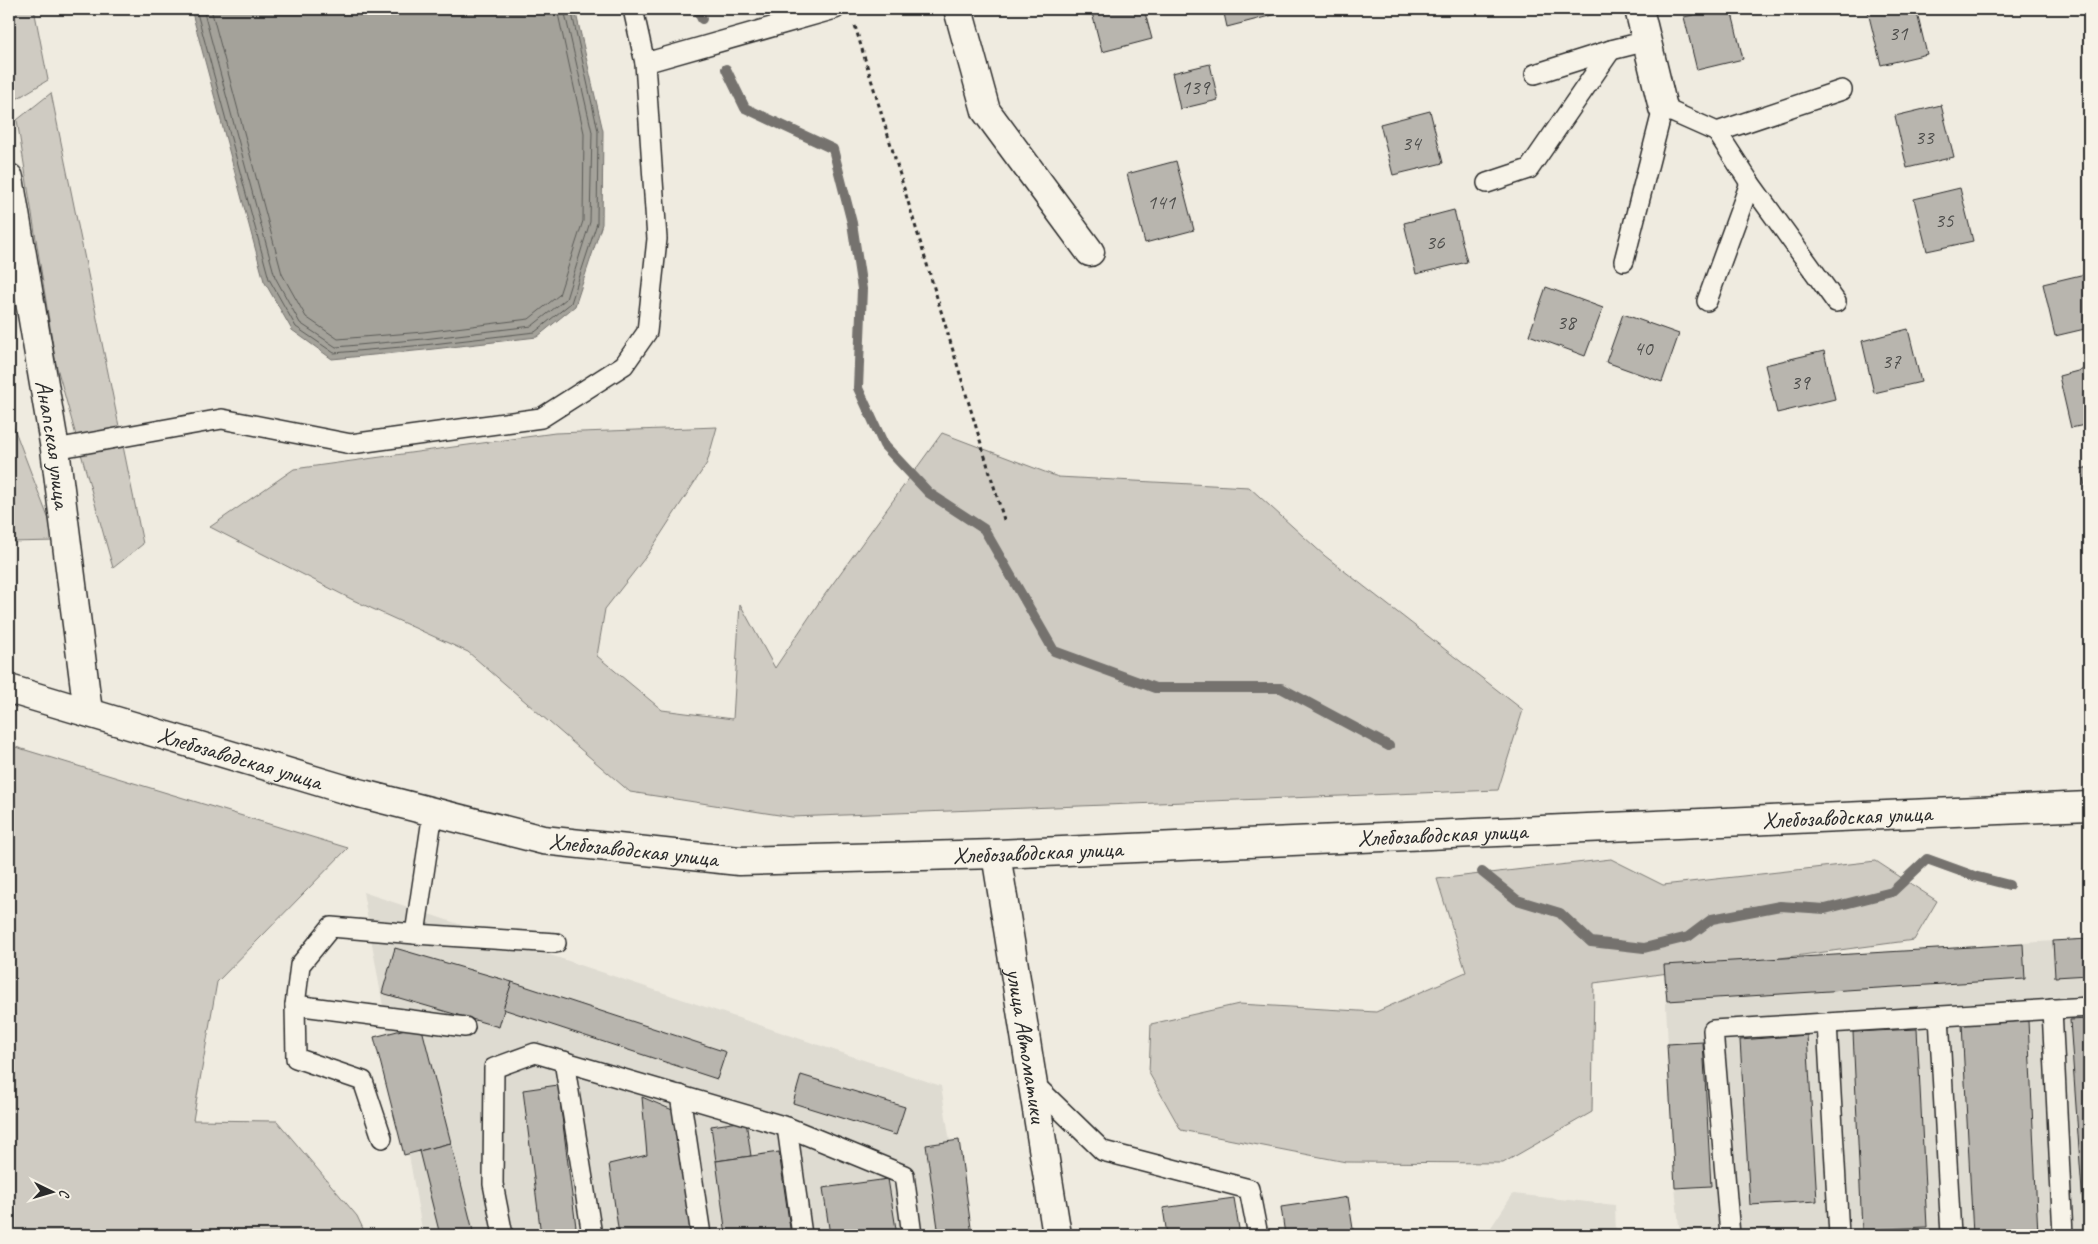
<svg xmlns="http://www.w3.org/2000/svg" width="2098" height="1244" font-family="Caveat,sans-serif">
  <rect width="100%" height="100%" fill="#efebe0"/>
  <filter id="ink" filterUnits="userSpaceOnUse"><feTurbulence type="fractalNoise" baseFrequency=".02" numOctaves="2"/><feDisplacementMap in="SourceGraphic" scale="10" xChannelSelector="R" yChannelSelector="G"/><feConvolveMatrix kernelMatrix="1 2 1 2 8 2 1 2 1" color-interpolation-filters="sRGB"/></filter>
  <g filter="url(#ink)">
    <g fill="#dedbd1">
      <polygon points="363,892 941,1086 965,1235 423,1235"/>
      <polygon points="2089,939 2089,1235 1680,1235 1675,1188 1664,965"/>
      <polygon points="1513,1194 1615,1205 1616,1235 1486,1235"/>
    </g>
    <g fill="#cfcbc2" stroke="#7d7b76">
      <polygon points="9,9 34,9 48,80 13,101 9,76"/>
      <polygon points="51,93 143,544 113,568 56,364 17,120"/>
      <polygon points="9,415 57,541 9,542"/>
      <polygon points="717,427 707,463 648,554 605,609 597,656 662,710 733,719 740,604 775,668 818,604 942,433 1058,477 1249,487 1325,556 1523,710 1498,790 792,817 630,792 468,652 353,600 210,527 294,469 555,433"/>
      <polygon points="9,745 348,848 217,982 193,1120 277,1121 357,1216 366,1235 9,1235"/>
      <polygon points="1611,859 1663,885 1876,861 1937,901 1914,940 1594,983 1592,1112 1503,1163 1346,1162 1181,1130 1149,1073 1151,1024 1239,1004 1376,1012 1466,972 1437,879"/>
    </g>
    <polygon fill="#a4a29a" stroke="#74726e" points="191,9 575,9 603,131 602,224 575,306 537,337 425,350 332,359 292,330 264,281"/>
    <g fill="none" stroke-linecap="round" stroke-linejoin="round">
      <g stroke="#5b5b57" stroke-width="1">
        <polyline points="196,9 269,279 296,327 334,353 424,345 535,332 571,303 597,223 598,131 571,9"/>
        <polyline points="203,9 275,277 300,323 336,347 424,339 532,326 566,299 590,222 592,132 564,9"/>
        <polyline points="211,9 282,274 306,317 338,339 423,332 529,319 559,295 583,221 584,133 557,9"/>
      </g>
      <g stroke="#74726e" stroke-width="10">
        <polyline points="697,9 702,19"/>
        <polyline points="726,69 745,108 833,149 852,223 862,289 858,388 884,445 929,493 984,529 1054,651 1155,688 1281,688 1389,746"/>
        <polyline points="1482,872 1517,900 1560,913 1591,942 1644,948 1688,937 1712,919 1780,906 1825,909 1892,892 1927,859 1974,876 2009,885"/>
      </g>
    </g>
    <g fill="#b8b5ae" stroke="#2b2b2b">
      <polygon points="1091,9 1144,9 1152,39 1102,52"/>
      <polygon points="1223,9 1276,9 1277,14 1227,27"/>
      <polygon points="1720,9 1731,9 1743,59 1697,70 1684,17"/>
      <polygon points="1883,9 1916,9 1927,54 1881,65 1868,12"/>
      <polygon points="1210,64 1218,100 1180,109 1172,73"/>
      <polygon points="1941,105 1954,157 1907,168 1895,116"/>
      <polygon points="1430,111 1443,163 1393,175 1380,124"/>
      <polygon points="1176,161 1194,230 1145,243 1127,174"/>
      <polygon points="1960,188 1973,241 1927,251 1914,199"/>
      <polygon points="1454,210 1467,262 1416,274 1404,223"/>
      <polygon points="2089,273 2089,328 2055,336 2043,284"/>
      <polygon points="1546,287 1603,308 1585,356 1529,335"/>
      <polygon points="1623,314 1679,334 1662,382 1606,362"/>
      <polygon points="1908,329 1921,382 1874,393 1862,341"/>
      <polygon points="1824,351 1835,399 1777,413 1765,365"/>
      <polygon points="2089,368 2089,424 2071,428 2059,376"/>
      <polygon points="2089,467 2089,503 2081,469"/>
      <polygon points="2089,939 2089,975 2055,977 2053,941"/>
      <polygon points="2023,944 2025,979 1667,1001 1664,965"/>
      <polygon points="395,948 512,982 499,1027 382,993"/>
      <polygon points="512,982 726,1052 717,1079 503,1009"/>
      <polygon points="2089,1019 2089,1235 2085,1235 2070,1020"/>
      <polygon points="2028,1021 2038,1235 1973,1235 1962,1024"/>
      <polygon points="421,1025 451,1143 404,1155 374,1037"/>
      <polygon points="1917,1029 1927,1227 1862,1230 1853,1032"/>
      <polygon points="1807,1035 1817,1201 1750,1205 1740,1040"/>
      <polygon points="1703,1042 1711,1186 1675,1188 1667,1044"/>
      <polygon points="801,1075 905,1107 896,1135 793,1103"/>
      <polygon points="558,1085 577,1235 541,1235 523,1090"/>
      <polygon points="642,1097 677,1112 692,1235 619,1235 609,1164 647,1155"/>
      <polygon points="746,1121 751,1156 716,1161 711,1126"/>
      <polygon points="959,1140 972,1235 939,1235 926,1145"/>
      <polygon points="451,1143 474,1235 440,1235 419,1151"/>
      <polygon points="779,1152 791,1235 726,1235 716,1161"/>
      <polygon points="888,1179 897,1235 830,1235 823,1188"/>
      <polygon points="1348,1197 1354,1235 1285,1235 1281,1207"/>
      <polygon points="1234,1198 1240,1235 1167,1235 1163,1208"/>
    </g>
    <g fill="none" stroke-linecap="round" stroke-linejoin="round">
      <g stroke="#2b2b2b" stroke-width="22">
        <g id="lane">
          <polyline points="645,63 835,9"/>
          <polyline points="1535,74 1611,50 1647,41"/>
          <polyline points="1717,132 1842,90"/>
          <polyline points="1487,183 1529,169 1611,50"/>
          <polyline points="1624,261 1663,108 1717,132 1750,183 1836,302"/>
          <polyline points="1707,301 1750,183"/>
          <polyline points="55,449 222,419 351,444 541,418 624,365 647,332 657,239 645,63 633,9"/>
          <polyline points="415,934 556,943"/>
          <polyline points="295,1005 465,1027"/>
          <polyline points="2052,1009 2063,1235"/>
          <polyline points="1939,1016 1951,1235"/>
          <polyline points="1827,1023 1839,1235"/>
          <polyline points="564,1061 592,1235"/>
          <polyline points="1032,1082 1103,1151 1249,1189 1258,1235"/>
          <polyline points="680,1095 701,1235"/>
          <polyline points="787,1127 802,1235"/>
          <polyline points="382,1138 363,1081 296,1058 295,1005 300,965 331,927 415,934 433,812"/>
          <polyline points="503,1235 493,1184 494,1068 535,1053 787,1127 904,1175 912,1235"/>
          <polyline points="1730,1235 1713,1030 2089,1007"/>
        </g>
      </g>
      <g stroke="#2b2b2b" stroke-width="31">
        <g id="street">
          <polyline points="958,9 986,111 1090,252"/>
          <polyline points="1639,9 1663,108"/>
          <path id="s1" d="M 9,178 L 55,449 L 88,712"/>
          <path id="s2" d="M 996,854 L 1057,1235"/>
        </g>
      </g>
      <g stroke="#2b2b2b" stroke-width="31">
        <g id="primary">
          <path id="s3" d="M 9,689 L 347,790 L 543,840 L 739,861 L 996,854 L 2089,806"/>
        </g>
      </g>
      <polyline stroke="#2b2b2b" stroke-width="3" stroke-dasharray="4 4" stroke-linecap="butt" points="855,26 1005,523"/>
      <use href="#lane" stroke="#f7f3e8" stroke-width="19"/>
      <use href="#street" stroke="#f7f3e8" stroke-width="28"/>
      <use href="#primary" stroke="#f7f3e8" stroke-width="28"/>
    </g>
  </g>
  <g text-anchor="middle" dominant-baseline="central" stroke-width="4" stroke-linejoin="round" paint-order="stroke">
    <g font-size="21" fill="#4e4e4c">
      <text x="1898" y="33">31</text>
      <text x="1195" y="87">139</text>
      <text x="1924" y="137">33</text>
      <text x="1411" y="143">34</text>
      <text x="1161" y="202">141</text>
      <text x="1944" y="220">35</text>
      <text x="1435" y="242">36</text>
      <text x="1566" y="322">38</text>
      <text x="1643" y="348">40</text>
      <text x="1891" y="361">37</text>
      <text x="1800" y="382">39</text>
    </g>
    <g font-size="24" fill="#2b2b2b" stroke="#f7f3e8">
      <text stroke="none"><textPath href="#s1" startOffset="270">Анапская улица</textPath></text>
      <text stroke="none"><textPath href="#s3" startOffset="241">Хлебозаводская улица</textPath></text>
      <text stroke="none"><textPath href="#s3" startOffset="1861">Хлебозаводская улица</textPath></text>
      <text stroke="none"><textPath href="#s3" startOffset="1456">Хлебозаводская улица</textPath></text>
      <text stroke="none"><textPath href="#s3" startOffset="646">Хлебозаводская улица</textPath></text>
      <text stroke="none"><textPath href="#s3" startOffset="1051">Хлебозаводская улица</textPath></text>
      <text stroke="none"><textPath href="#s2" startOffset="194">улица Автоматики</textPath></text>
    </g>
  </g>
  <rect width="2098" height="1244" fill="none" stroke="#f7f3e8" stroke-width="30"/>
  <rect x="15" y="15" width="2068" height="1214" fill="none" stroke="#2b2b2b" stroke-width="2" filter="url(#ink)"/>
  <g transform="translate(52 1192) rotate(95)" stroke="#f7f3e8" stroke-width="4" paint-order="stroke">
  <path d="M0-4L9 19L0 12L-9 19Z" fill="#2b2b2b"/>
  <text y="-8" font-size="14" font-weight="bold" text-anchor="middle" fill="#2b2b2b">С</text>
  </g>
</svg>
